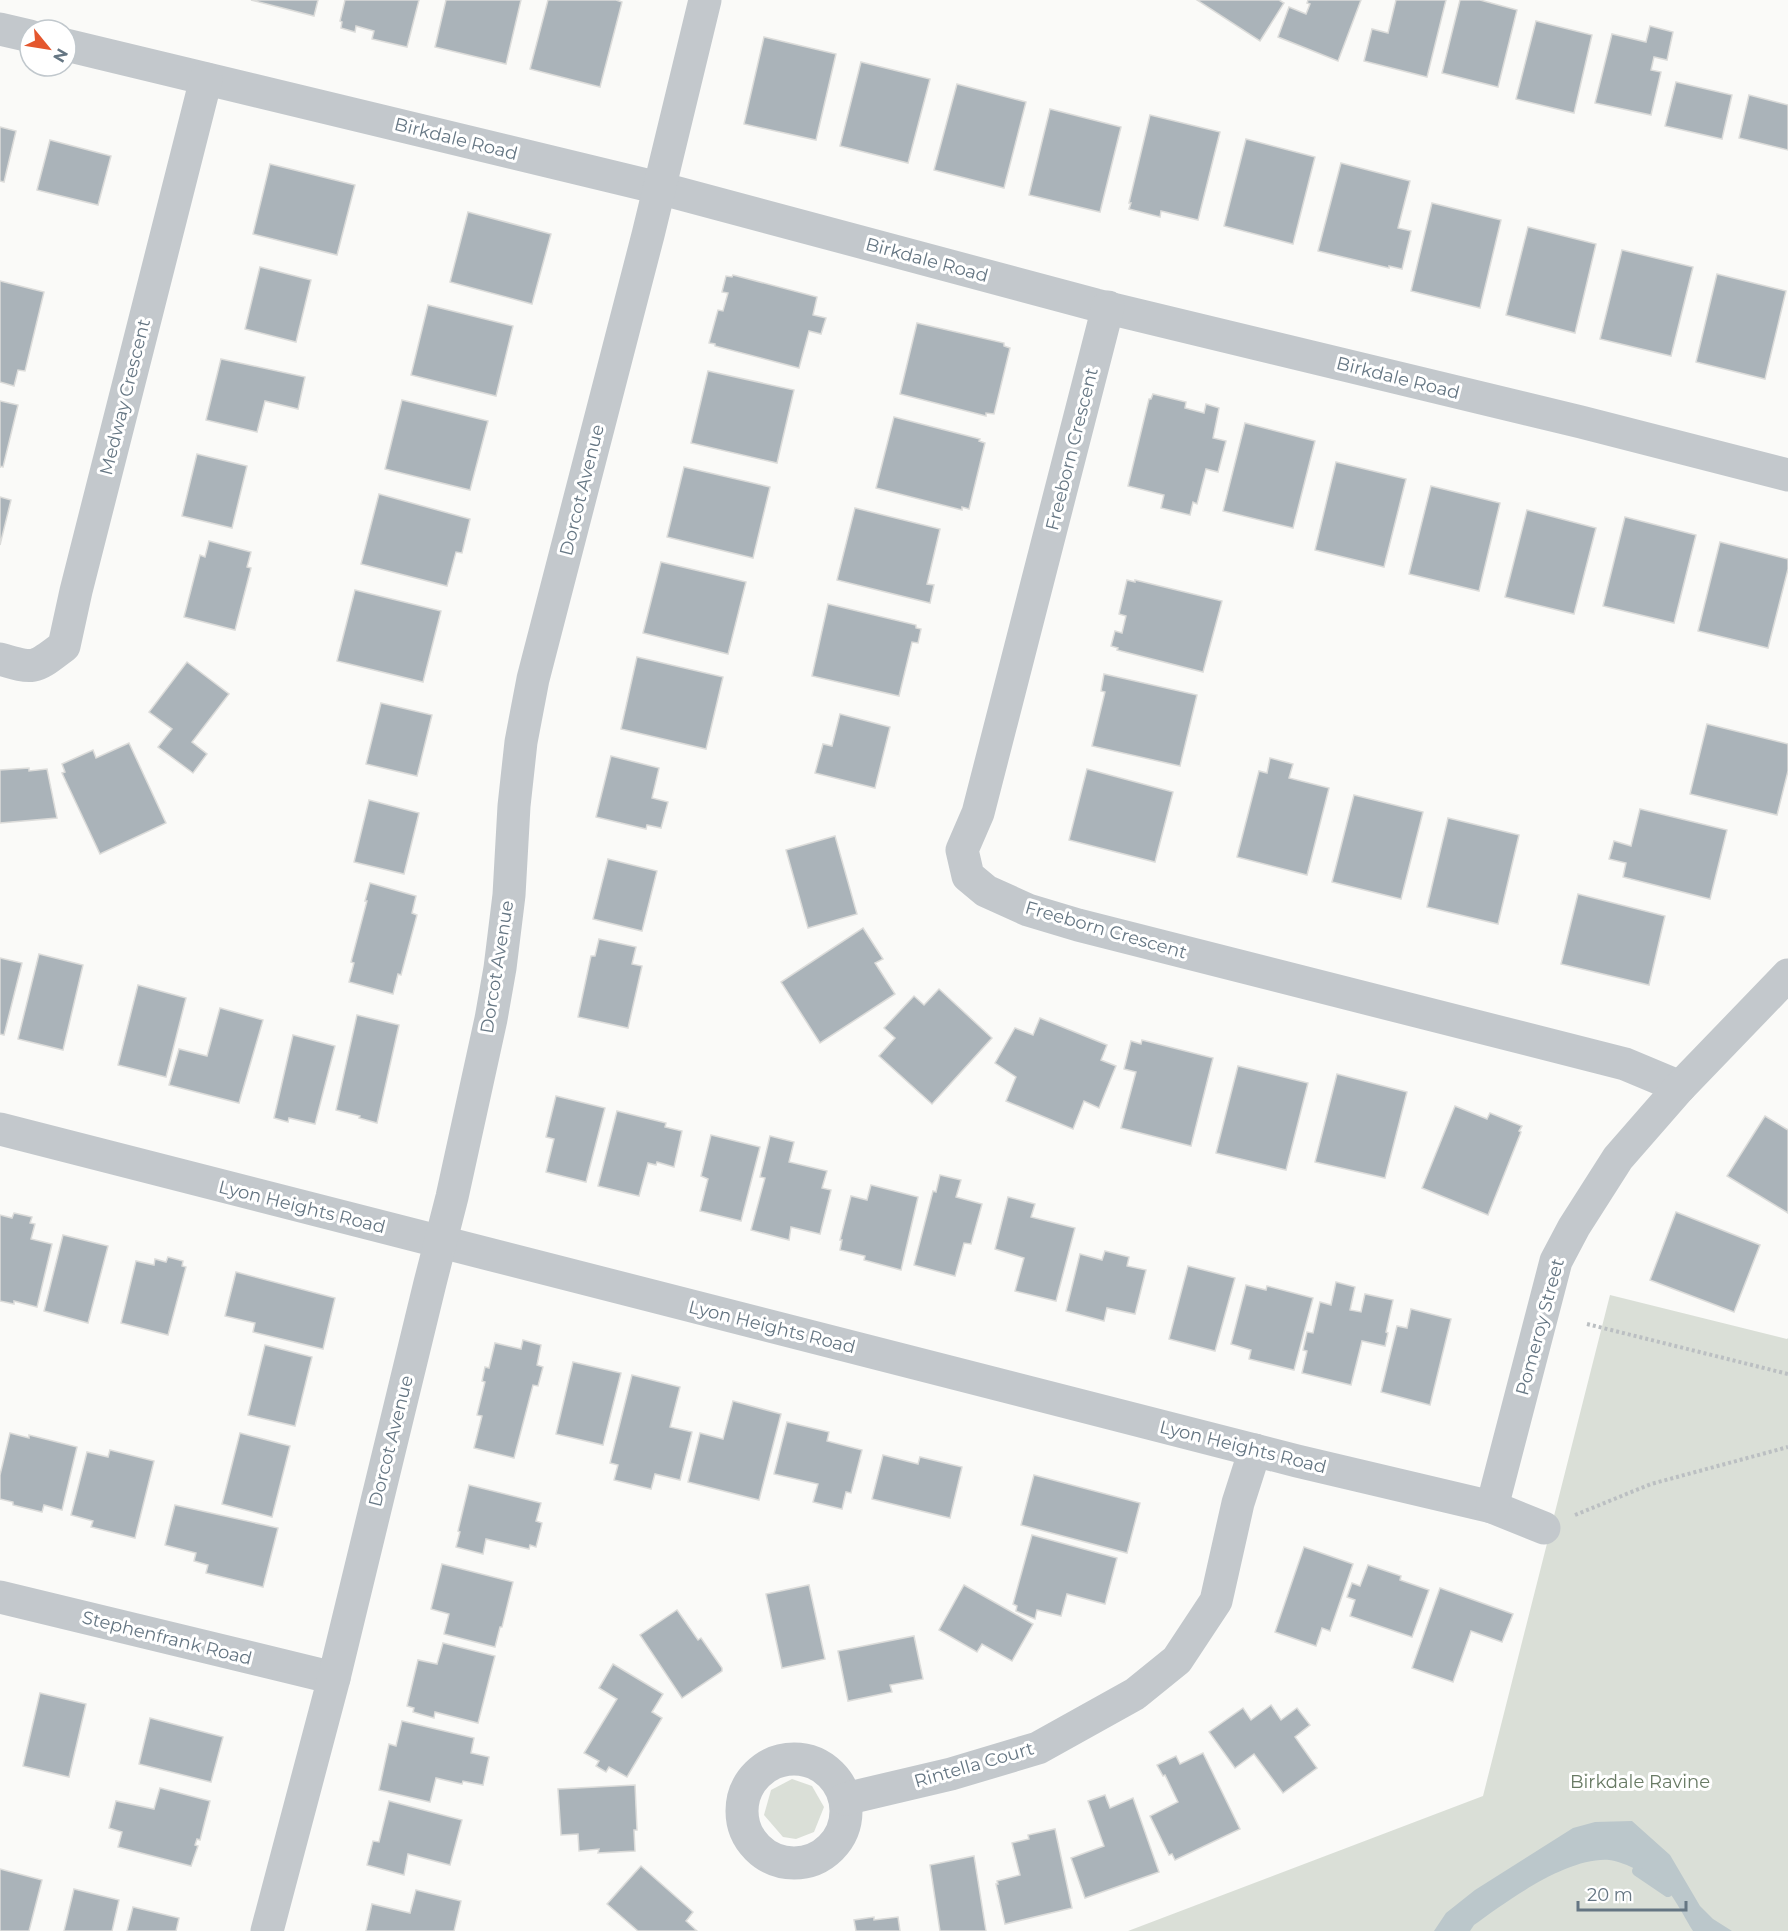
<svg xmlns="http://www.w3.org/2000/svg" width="1788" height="1931" font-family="Montserrat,sans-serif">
  <rect width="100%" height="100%" fill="#fafaf8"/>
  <g fill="#dadfd7">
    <polygon points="1610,1295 1787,1339 1788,1338 1788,1931 1128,1931 1483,1796"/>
    <polygon points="792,1779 812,1786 824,1807 814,1832 796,1839 783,1837 764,1815 771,1790"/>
  </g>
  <path fill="#bbc7cb" d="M 1632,1821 L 1670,1855 L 1700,1906 L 1713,1919 L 1732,1931 L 1693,1931 C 1684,1917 1672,1891 1659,1882 C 1650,1875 1619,1860 1609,1860 C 1567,1857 1507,1901 1474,1925 L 1470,1931 L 1434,1931 L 1446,1913 L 1475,1890 L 1573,1828 L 1595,1822 Z"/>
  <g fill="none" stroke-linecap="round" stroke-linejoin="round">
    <polyline stroke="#bbc7cb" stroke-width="10" points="1637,1871 1668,1892"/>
  </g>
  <g fill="#aab3b9" stroke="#dcdcda" stroke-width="1.5">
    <polygon points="251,0 318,0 314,16"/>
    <polygon points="345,0 419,0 407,47 372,39 374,31 356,26 355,32 341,28 342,22 340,21"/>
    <polygon points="446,0 521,0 506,64 435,47"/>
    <polygon points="548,0 616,0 622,2 600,87 530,69"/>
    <polygon points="1197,0 1279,0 1284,3 1260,41"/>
    <polygon points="1308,0 1361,0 1338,61 1278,37 1289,7 1306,14 1310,4 1307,3"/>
    <polygon points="1396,0 1446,0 1427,77 1364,61 1372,29 1388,33"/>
    <polygon points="1460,0 1480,0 1517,10 1498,87 1442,73"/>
    <polygon points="1536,21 1592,35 1574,113 1516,99"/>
    <polygon points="1650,26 1673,32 1667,60 1654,57 1651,70 1661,72 1651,115 1595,103 1612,34 1646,42"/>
    <polygon points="764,37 836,54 816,140 744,124"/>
    <polygon points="861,62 930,79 908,163 840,146"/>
    <polygon points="1676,82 1732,95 1722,139 1665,126"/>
    <polygon points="957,84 1026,102 1004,188 934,170"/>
    <polygon points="1749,95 1788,105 1788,150 1739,138"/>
    <polygon points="1050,109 1121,127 1100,212 1029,195"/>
    <polygon points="1150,115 1220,132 1198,220 1161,211 1160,217 1129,209 1131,203 1129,203"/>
    <polygon points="0,127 16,131 4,182 0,181"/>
    <polygon points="1246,139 1315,157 1293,244 1224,226"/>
    <polygon points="50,140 111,156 98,205 37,190"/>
    <polygon points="1341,163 1410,181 1398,228 1411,231 1402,269 1389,266 1389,268 1318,251"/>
    <polygon points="270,164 355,185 337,255 253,234"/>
    <polygon points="1432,203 1501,220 1480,308 1411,291"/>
    <polygon points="468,212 551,234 532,304 450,282"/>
    <polygon points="1528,227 1596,244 1575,333 1506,315"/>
    <polygon points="1622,250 1693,267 1671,356 1600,339"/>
    <polygon points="260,267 311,280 296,342 245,329"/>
    <polygon points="1717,274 1786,291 1765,379 1696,362"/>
    <polygon points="733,275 817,297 813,315 826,318 821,334 809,331 799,368 715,346 715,344 709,343 718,310 723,311 728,293 722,292 726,276 732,277"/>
    <polygon points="0,281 44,292 25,371 18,370 14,386 0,382"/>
    <polygon points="428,305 513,326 496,396 411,375"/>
    <polygon points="917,323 1004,343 1004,346 1010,348 994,414 986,413 986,416 900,394"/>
    <polygon points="221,359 305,377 298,409 265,401 257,432 206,420"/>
    <polygon points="708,371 794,390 777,463 691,443"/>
    <polygon points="1153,394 1186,402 1185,408 1204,413 1206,404 1219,408 1213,438 1226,441 1218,472 1206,469 1197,504 1193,502 1190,515 1161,508 1164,495 1128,486 1149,399 1151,399"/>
    <polygon points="402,400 488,421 470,490 385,469"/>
    <polygon points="0,401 18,405 3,467 0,466 0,468"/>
    <polygon points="894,417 980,439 979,441 985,443 969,509 962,507 962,510 876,488"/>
    <polygon points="1245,423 1315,441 1293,528 1223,511"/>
    <polygon points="197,454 247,466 232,528 182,516"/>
    <polygon points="1336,462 1406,479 1384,567 1315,550"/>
    <polygon points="684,467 770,487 753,558 667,537"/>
    <polygon points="1431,486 1500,503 1479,591 1409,574"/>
    <polygon points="379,494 470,519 462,553 456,552 447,586 361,564"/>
    <polygon points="0,497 11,500 0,545"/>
    <polygon points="855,508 940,529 927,584 934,585 930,603 837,580"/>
    <polygon points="1527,510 1596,528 1574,614 1505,597"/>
    <polygon points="1625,517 1696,535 1674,623 1603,606"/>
    <polygon points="209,541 251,552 247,567 251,568 235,630 184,617 200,555 205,557"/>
    <polygon points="1720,542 1788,559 1788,569 1768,648 1698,631"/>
    <polygon points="661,562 746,582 728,654 643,633"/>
    <polygon points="1127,580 1135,582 1135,580 1222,601 1203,672 1117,650 1118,648 1111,646 1115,631 1122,633 1126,616 1119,614"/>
    <polygon points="355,590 441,611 423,682 337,661"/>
    <polygon points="828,604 916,625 916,628 921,629 918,643 912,642 899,696 812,676"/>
    <polygon points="637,657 723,677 706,749 621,729"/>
    <polygon points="187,662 229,694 192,742 207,754 193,773 158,747 172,729 149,712"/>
    <polygon points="1104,674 1197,695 1180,766 1092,746 1105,692 1101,691"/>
    <polygon points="381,703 432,715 417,776 366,764"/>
    <polygon points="840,714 890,727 875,788 815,773 823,744 832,746"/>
    <polygon points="1707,724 1788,744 1788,771 1777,815 1690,794"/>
    <polygon points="129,743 166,823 100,854 62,773 65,772 62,764 93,750 96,758"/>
    <polygon points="611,756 659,768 652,798 668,802 661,828 647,825 646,829 596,817"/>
    <polygon points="1270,758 1293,764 1289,778 1329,788 1307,875 1237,857 1259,771 1267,773"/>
    <polygon points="29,768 29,771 47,769 57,818 0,823 0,770"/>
    <polygon points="1087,769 1173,792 1155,862 1069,840"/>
    <polygon points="1354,795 1423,812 1401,899 1332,882"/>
    <polygon points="369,800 419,813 404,874 354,862"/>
    <polygon points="1640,809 1727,830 1710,899 1623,877 1626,863 1609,859 1614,841 1631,846"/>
    <polygon points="1448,818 1519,835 1498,924 1427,907"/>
    <polygon points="835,836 857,914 808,928 786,850"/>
    <polygon points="608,859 657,871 642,931 593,919"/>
    <polygon points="370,883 416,896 412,913 417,915 401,975 398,974 393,994 349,982 354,963 351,962 367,901 365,901"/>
    <polygon points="1578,894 1665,916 1649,985 1561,964"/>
    <polygon points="863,928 883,959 875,963 895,994 820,1043 781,982"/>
    <polygon points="599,939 636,947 632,964 642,966 628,1028 578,1017 591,956 595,956"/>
    <polygon points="39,954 83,965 63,1050 18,1039"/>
    <polygon points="0,958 22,963 4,1035 0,1034"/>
    <polygon points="138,985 186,998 166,1077 118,1065"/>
    <polygon points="939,989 992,1038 932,1104 879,1056 895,1038 884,1028 914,996 924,1005"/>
    <polygon points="220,1008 263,1020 239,1103 169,1085 179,1049 207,1056"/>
    <polygon points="357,1015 399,1025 377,1123 359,1118 360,1116 336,1110"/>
    <polygon points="1040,1018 1107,1045 1101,1060 1116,1066 1099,1108 1084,1101 1073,1129 1006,1101 1016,1077 995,1063 1015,1028 1033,1035"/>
    <polygon points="293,1035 335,1046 315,1124 289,1118 288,1122 274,1118"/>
    <polygon points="1142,1040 1213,1058 1191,1146 1121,1128 1136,1072 1124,1069 1131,1041 1141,1044"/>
    <polygon points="1238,1066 1308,1083 1286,1170 1216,1153"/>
    <polygon points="1337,1074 1407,1092 1385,1178 1315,1162"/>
    <polygon points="556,1096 605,1108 586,1182 546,1172 554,1139 546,1137"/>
    <polygon points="1455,1106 1487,1119 1490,1113 1522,1126 1519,1131 1521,1132 1488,1215 1422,1188"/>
    <polygon points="617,1111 666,1123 665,1127 682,1131 674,1167 657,1162 656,1165 648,1163 639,1196 598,1186"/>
    <polygon points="1765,1116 1788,1130 1788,1213 1727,1176"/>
    <polygon points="711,1135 760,1147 741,1221 700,1211 708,1179 701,1176"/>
    <polygon points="770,1136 794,1142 789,1162 827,1171 822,1188 831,1190 820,1234 791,1227 789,1240 751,1230 765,1178 760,1177"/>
    <polygon points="940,1175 961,1180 956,1197 982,1204 971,1244 964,1243 955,1276 914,1265 933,1191 936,1192"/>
    <polygon points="871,1185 918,1197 901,1270 864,1260 865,1256 840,1250 842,1240 840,1240 851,1196 867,1200"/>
    <polygon points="1008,1197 1035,1204 1031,1217 1075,1228 1056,1301 1015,1291 1024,1258 995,1249"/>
    <polygon points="1676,1212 1760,1245 1734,1312 1650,1280"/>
    <polygon points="14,1213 32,1217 30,1223 35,1224 31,1239 52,1244 37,1307 14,1301 14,1304 0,1301 0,1215 12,1218"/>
    <polygon points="63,1235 108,1246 88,1323 44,1311"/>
    <polygon points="1105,1251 1129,1257 1127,1266 1146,1270 1135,1314 1107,1308 1104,1321 1066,1311 1080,1254 1102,1260"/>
    <polygon points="168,1257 183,1261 182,1266 186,1267 168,1335 121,1323 136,1261 154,1265 155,1259 166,1262"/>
    <polygon points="1188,1266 1235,1278 1215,1351 1169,1339"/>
    <polygon points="236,1272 335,1298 323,1349 253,1332 255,1323 225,1316"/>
    <polygon points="1336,1282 1355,1287 1350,1310 1361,1312 1365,1294 1393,1300 1386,1332 1388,1333 1385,1346 1362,1341 1351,1385 1302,1373 1307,1351 1303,1350 1307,1332 1313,1333 1320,1302 1331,1305"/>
    <polygon points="1246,1285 1266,1290 1267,1286 1313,1298 1294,1370 1249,1359 1251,1350 1231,1344"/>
    <polygon points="1411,1309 1451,1319 1430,1405 1381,1392 1397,1326 1407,1328"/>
    <polygon points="523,1340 541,1345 537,1365 543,1367 538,1386 533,1385 514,1458 474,1448 482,1416 477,1415 485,1382 482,1381 485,1367 489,1368 495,1343 521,1349"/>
    <polygon points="265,1345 312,1357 295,1426 248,1415"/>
    <polygon points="573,1362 621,1373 603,1445 556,1434"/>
    <polygon points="632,1375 680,1387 670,1427 692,1432 680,1480 655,1474 651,1489 614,1480 618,1465 610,1463"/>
    <polygon points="733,1401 781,1414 759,1500 688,1482 700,1433 723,1439"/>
    <polygon points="787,1422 829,1432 827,1441 862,1450 851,1493 846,1492 842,1509 813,1502 818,1484 774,1474"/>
    <polygon points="10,1433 29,1438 29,1435 77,1447 62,1510 44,1505 42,1512 13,1505 13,1502 0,1499 0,1475"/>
    <polygon points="240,1433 290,1446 272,1517 222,1504"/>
    <polygon points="110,1450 154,1461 135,1538 91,1527 93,1521 71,1515 87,1452 108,1457"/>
    <polygon points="883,1455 918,1464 920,1457 962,1467 950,1518 872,1499"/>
    <polygon points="1034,1475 1140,1503 1127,1553 1021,1525"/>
    <polygon points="469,1485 541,1503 536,1521 542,1523 536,1547 530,1545 529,1549 486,1539 483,1554 456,1547 460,1532 458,1531"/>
    <polygon points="175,1505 278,1528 263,1587 206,1573 208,1565 194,1561 196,1553 165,1545"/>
    <polygon points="1032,1535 1117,1558 1105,1604 1067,1594 1061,1616 1037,1610 1035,1619 1016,1611 1017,1606 1013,1604"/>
    <polygon points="1304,1547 1353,1564 1330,1631 1322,1628 1316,1646 1275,1632"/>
    <polygon points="442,1564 513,1582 502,1627 500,1627 495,1647 444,1634 449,1614 431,1609"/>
    <polygon points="1368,1565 1401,1576 1400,1580 1429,1590 1412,1637 1350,1616 1355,1600 1347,1597 1352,1583 1360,1586"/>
    <polygon points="809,1585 825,1659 782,1668 766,1594"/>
    <polygon points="964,1585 1033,1624 1012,1661 982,1644 977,1652 939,1630"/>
    <polygon points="1440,1588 1513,1614 1502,1642 1471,1631 1453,1682 1412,1668"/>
    <polygon points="677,1610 698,1640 701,1638 722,1668 722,1671 682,1698 640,1635"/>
    <polygon points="914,1636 923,1679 890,1685 892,1692 848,1701 838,1651"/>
    <polygon points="443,1643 495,1656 478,1723 435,1712 434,1718 413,1712 414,1708 407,1706 418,1660 437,1664"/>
    <polygon points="613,1664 663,1694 652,1712 662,1718 627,1777 609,1767 606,1772 596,1766 599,1761 584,1753 617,1699 599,1688"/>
    <polygon points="40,1693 86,1704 69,1777 23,1766"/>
    <polygon points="1271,1705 1281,1720 1297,1708 1310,1725 1295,1737 1317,1768 1283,1793 1254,1754 1235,1768 1209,1732 1243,1708 1251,1720"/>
    <polygon points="150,1718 223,1737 211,1782 139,1764"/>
    <polygon points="402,1721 474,1738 471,1753 489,1757 483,1785 463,1781 462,1784 436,1778 430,1802 379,1790 389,1744 396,1746"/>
    <polygon points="1203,1753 1240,1829 1175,1860 1172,1854 1169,1855 1150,1816 1178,1802 1165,1775 1163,1776 1157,1765 1176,1756 1180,1764"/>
    <polygon points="635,1785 637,1830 634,1830 635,1851 598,1853 599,1849 579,1851 578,1834 561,1835 558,1789"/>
    <polygon points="160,1788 210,1801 200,1840 197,1839 195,1845 198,1846 191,1866 118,1847 122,1832 109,1828 116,1801 154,1809"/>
    <polygon points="1105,1795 1110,1808 1133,1798 1159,1872 1085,1898 1071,1858 1104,1846 1088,1801"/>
    <polygon points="389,1801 462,1820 450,1865 408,1854 404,1875 367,1865 373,1841 379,1842"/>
    <polygon points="1055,1829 1072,1908 1005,1924 996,1884 998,1884 997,1881 1020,1875 1012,1843 1029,1839 1028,1835"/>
    <polygon points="974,1856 986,1931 940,1931 930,1865"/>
    <polygon points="641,1866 693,1912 686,1921 697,1931 638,1931 607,1904"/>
    <polygon points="0,1869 42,1880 29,1931 0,1931"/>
    <polygon points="74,1889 119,1900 112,1931 64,1931"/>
    <polygon points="416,1890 461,1901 454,1931 366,1931 372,1904 410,1913"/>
    <polygon points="133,1907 179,1918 176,1931 127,1931"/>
    <polygon points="874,1917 874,1920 898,1917 900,1931 856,1931 854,1920"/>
  </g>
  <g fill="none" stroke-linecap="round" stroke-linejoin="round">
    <g stroke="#bbbfc2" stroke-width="4" stroke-dasharray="3 3" stroke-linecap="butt">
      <polyline points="1587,1324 1788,1374"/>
      <polyline points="1575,1515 1651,1484 1788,1447"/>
    </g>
    <g stroke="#c3c8cc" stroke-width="33">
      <polyline points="0,29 30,36"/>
      <polyline points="66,45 659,188 1096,305 1581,422 1788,475"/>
      <polyline points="1108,307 978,813 962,850 968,876 986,891 1028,910 1078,925 1625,1064 1680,1087"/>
      <path d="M 0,659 C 36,670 35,668 64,646 L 76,591 L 206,79"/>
      <polyline points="0,1129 1297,1461 1492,1507 1544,1528"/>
      <polyline points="1492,1507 1556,1261 1574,1227 1618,1158 1680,1087 1788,975"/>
      <polyline points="0,1597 334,1678"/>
      <circle cx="794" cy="1811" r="52"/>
      <polyline points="845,1799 951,1774 1038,1748 1135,1694 1177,1660 1216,1601 1238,1503 1255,1450"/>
      <polyline points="267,1931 334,1678 430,1283 452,1197 491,1019 500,968 509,895 514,806 521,742 533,679 648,235 705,0"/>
    </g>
  </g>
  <g text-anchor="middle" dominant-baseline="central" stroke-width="6" stroke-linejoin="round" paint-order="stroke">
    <g font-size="18" fill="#657683" stroke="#fff">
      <text transform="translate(456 139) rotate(14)">Birkdale Road</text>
      <text transform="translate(927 260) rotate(15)">Birkdale Road</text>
      <text transform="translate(1398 378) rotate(14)">Birkdale Road</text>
      <text transform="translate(125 397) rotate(-76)">Medway Crescent</text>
      <text transform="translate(1072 449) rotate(-76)">Freeborn Crescent</text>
      <text transform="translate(582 490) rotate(-76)">Dorcot Avenue</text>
      <text transform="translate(1106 930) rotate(16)">Freeborn Crescent</text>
      <text transform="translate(497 967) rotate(-81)">Dorcot Avenue</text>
      <text transform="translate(302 1207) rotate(14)">Lyon Heights Road</text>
      <text transform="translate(772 1327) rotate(14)">Lyon Heights Road</text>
      <text transform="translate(1540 1327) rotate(-75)">Pomeroy Street</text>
      <text transform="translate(391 1441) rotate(-76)">Dorcot Avenue</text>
      <text transform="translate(1243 1447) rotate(14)">Lyon Heights Road</text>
      <text transform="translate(167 1638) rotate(14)">Stephenfrank Road</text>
      <text transform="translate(974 1765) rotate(-16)">Rintella Court</text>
    </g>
    <g font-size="18" fill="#687a64" stroke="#fff">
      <text x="1640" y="1782">Birkdale Ravine</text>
    </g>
  </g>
  <g transform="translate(48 48) rotate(120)"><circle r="28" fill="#ffffff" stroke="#c1c8cd" stroke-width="1.5"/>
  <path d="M0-4.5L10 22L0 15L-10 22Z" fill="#e4572e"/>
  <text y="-9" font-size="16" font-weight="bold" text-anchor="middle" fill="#657683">N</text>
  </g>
  <path d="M1578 1901v9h108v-9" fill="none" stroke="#657683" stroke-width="3"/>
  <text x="1587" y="1901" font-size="18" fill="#657683" stroke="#ffffff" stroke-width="4.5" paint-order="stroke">20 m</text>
</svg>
